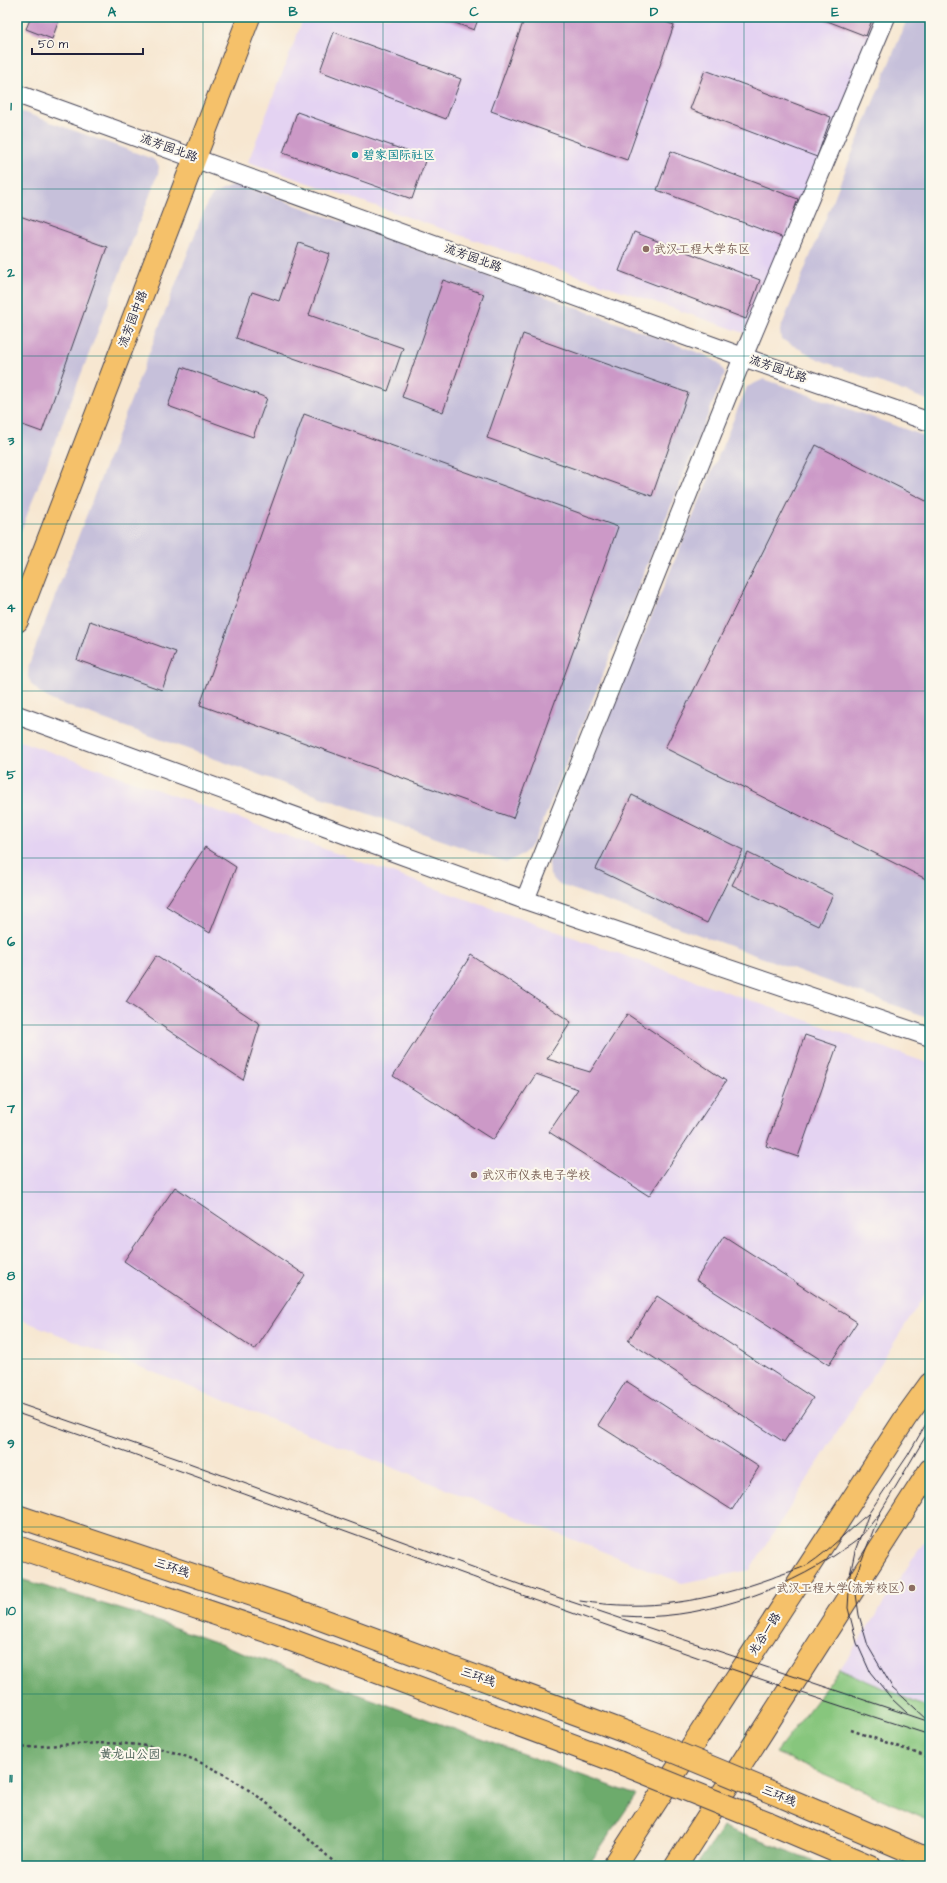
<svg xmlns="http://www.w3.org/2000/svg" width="947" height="1883" font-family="'Architects Daughter','LXGW WenKai TC',sans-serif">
  <rect width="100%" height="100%" fill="#fbf7ec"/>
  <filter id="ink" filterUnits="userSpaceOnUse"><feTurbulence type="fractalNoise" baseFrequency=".025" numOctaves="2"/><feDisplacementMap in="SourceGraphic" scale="8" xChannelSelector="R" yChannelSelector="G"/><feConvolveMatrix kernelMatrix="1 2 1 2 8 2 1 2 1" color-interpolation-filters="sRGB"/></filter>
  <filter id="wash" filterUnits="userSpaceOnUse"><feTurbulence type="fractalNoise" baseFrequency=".012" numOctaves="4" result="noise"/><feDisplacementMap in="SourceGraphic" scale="16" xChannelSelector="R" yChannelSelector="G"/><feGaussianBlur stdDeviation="0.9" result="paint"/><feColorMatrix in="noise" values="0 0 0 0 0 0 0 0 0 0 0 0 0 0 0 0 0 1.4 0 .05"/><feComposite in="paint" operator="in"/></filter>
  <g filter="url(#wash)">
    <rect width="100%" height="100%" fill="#f7e7d1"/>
    <g fill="#e4d3f2">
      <polygon points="304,17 883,17 756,337 248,162"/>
      <polygon points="17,740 930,1064 930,1286 750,1570 682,1583 17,1318"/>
      <polygon points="930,1533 930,1709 840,1669"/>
    </g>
    <g fill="#c6c0da">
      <polygon points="908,17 930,17 930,401 820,360 781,339 780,330"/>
      <polygon points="17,110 153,159 159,166 158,174 17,541"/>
      <polygon points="238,184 705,355 719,363 725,373 540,829 532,845 523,854 506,863 53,701 40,693 32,685 28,677 29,664 207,203 214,194 229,187"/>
      <polygon points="764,379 930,438 930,1018 558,884 550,875 549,862 747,387"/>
    </g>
    <polygon fill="#87c67d" stroke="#54745c" points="840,1669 930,1709 930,1820 776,1753"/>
    <g fill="#6dab6c" stroke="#486654">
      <polygon points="17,1578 140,1615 636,1795 588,1866 17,1866"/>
      <polygon points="723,1827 828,1866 696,1866"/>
    </g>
    <g id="blocks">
      <g fill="#cc99c7">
        <polygon points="31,17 60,17 52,39 26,29"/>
        <polygon points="439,17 479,17 474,30"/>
        <polygon points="525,17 652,17 674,25 627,160 491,111"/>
        <polygon points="817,17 873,17 866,36"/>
        <polygon points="334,32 461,79 446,119 320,71"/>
        <polygon points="705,70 831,117 817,157 690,109"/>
        <polygon points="297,112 426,158 412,199 283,153"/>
        <polygon points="671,151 798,199 784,238 657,190"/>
        <polygon points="17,215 107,247 42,432 17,423"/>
        <polygon points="634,232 760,280 746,319 619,271"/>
        <polygon points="299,243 330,254 309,315 403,348 388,391 236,338 252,292 279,301"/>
        <polygon points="443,280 484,294 443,412 402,397"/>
        <polygon points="523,334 688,393 652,496 487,438"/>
        <polygon points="182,367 267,398 253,437 168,406"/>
        <polygon points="304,414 618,527 513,818 200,705"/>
        <polygon points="816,445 930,503 930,881 665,748"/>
        <polygon points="90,621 176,652 162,690 77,660"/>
        <polygon points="632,795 743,850 707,923 596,869"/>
        <polygon points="205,847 236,867 210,933 166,906"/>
        <polygon points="748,853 833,895 818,926 732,885"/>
        <polygon points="157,955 260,1024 243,1080 126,1002"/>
        <polygon points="471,955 571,1022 547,1059 590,1072 627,1014 726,1081 649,1196 549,1132 578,1089 536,1074 493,1140 393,1076"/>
        <polygon points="805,1035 837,1046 798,1157 766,1146"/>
        <polygon points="175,1187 305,1275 255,1350 124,1261"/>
        <polygon points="724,1236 857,1322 829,1365 696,1280"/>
        <polygon points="657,1296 813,1398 784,1442 628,1341"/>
        <polygon points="626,1381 759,1467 732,1510 598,1425"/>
      </g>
    </g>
  </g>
  <g filter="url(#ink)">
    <use href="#blocks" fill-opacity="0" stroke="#424052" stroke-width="1"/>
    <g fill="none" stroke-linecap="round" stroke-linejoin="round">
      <g stroke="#424052" stroke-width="20">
        <g id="minor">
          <polyline points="17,94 743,357 930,422"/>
          <polyline points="17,715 525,900 930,1037"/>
          <polyline points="525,900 743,357 886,17"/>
        </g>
      </g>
      <g stroke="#424052" stroke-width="24">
        <g id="major">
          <polyline points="17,621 249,17"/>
          <polyline points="614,1866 906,1417 930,1384"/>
          <polyline points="676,1866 930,1470"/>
        </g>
      </g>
      <g stroke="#424052" stroke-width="24">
        <g id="highway">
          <polyline points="17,1516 288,1607 631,1734"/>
          <polyline points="17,1547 275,1634 618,1762"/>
          <polyline points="783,1797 930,1860"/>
          <polyline points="769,1823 870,1866"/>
        </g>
      </g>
      <g stroke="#424052" stroke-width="2.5" stroke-dasharray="3 3" stroke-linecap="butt">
        <polyline points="851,1730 930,1758"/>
        <path d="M 17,1748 C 63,1745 121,1738 166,1750 C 234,1769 288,1818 338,1866"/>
      </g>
      <use href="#minor" stroke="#fff" stroke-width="18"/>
      <use href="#major" stroke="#f5c16b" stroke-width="22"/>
      <use href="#highway" stroke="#f5c16b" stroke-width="22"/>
      <g stroke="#22223b" stroke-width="1">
        <polyline points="17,1403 181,1460 524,1586 930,1722"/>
        <path d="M 17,1413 C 322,1519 622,1637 930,1735"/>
        <path d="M 580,1601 C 648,1612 708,1601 772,1578 C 783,1573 799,1570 809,1564 C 830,1550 848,1530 868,1514"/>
        <path d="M 623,1616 C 693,1622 784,1592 841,1551 C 847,1547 855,1543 860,1537 C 867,1530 873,1521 880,1513"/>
        <polyline points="907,1713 892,1699 870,1672 857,1643 848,1608 850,1575 855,1551 869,1513 908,1455 930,1417"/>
        <polyline points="928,1720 892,1687 868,1646 859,1615 854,1580 880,1513 930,1429"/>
      </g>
      <g stroke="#424052" stroke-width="24" stroke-linecap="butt">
        <g id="highway-bridge">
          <polyline points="631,1734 783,1797"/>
          <polyline points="618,1762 769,1823"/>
        </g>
      </g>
      <use href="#highway-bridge" stroke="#f5c16b" stroke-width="22"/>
    </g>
  </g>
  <path fill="none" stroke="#0f766e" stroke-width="1" stroke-opacity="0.55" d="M 203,17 L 203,1866M 383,17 L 383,1866M 564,17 L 564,1866M 744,17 L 744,1866M 17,189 L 930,189M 17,356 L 930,356M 17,524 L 930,524M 17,691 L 930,691M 17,858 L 930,858M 17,1025 L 930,1025M 17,1192 L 930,1192M 17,1359 L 930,1359M 17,1527 L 930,1527M 17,1694 L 930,1694"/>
  <circle fill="#0f9aa8" stroke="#fbf7ec" stroke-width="1.5" cx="355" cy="155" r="4"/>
  <g fill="#8d6e63" stroke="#fbf7ec" stroke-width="1.5">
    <circle cx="646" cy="249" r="4"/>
    <circle cx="474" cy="1175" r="4"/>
    <circle cx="912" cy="1588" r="4"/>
  </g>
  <g text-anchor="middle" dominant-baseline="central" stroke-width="4" stroke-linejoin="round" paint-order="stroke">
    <g font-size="12" fill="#22223b" stroke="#fbf7ec">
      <text transform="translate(169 148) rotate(20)">流芳园北路</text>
      <text transform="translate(473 258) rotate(20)">流芳园北路</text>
      <text transform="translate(133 319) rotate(-69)">流芳园中路</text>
      <text transform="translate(778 369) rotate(19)">流芳园北路</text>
      <text transform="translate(172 1568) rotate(19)">三环线</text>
      <text transform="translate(765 1634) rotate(-57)">光谷一路</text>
      <text transform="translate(478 1677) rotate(20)">三环线</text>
      <text transform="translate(779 1796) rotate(23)">三环线</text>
    </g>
    <g font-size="12" fill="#0d838f" stroke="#fbf7ec" text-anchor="start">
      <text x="363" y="155">碧家国际社区</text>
    </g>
    <g font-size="12" fill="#785e54" stroke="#fbf7ec" text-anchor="start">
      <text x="654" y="249">武汉工程大学东区</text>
      <text x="482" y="1175">武汉市仪表电子学校</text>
      <text x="904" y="1588" text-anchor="end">武汉工程大学(流芳校区)</text>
    </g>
    <g font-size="12" fill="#455b52" stroke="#fbf7ec">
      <text x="130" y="1754">黄龙山公园</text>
    </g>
  </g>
  <rect width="947" height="1883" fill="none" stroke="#fbf7ec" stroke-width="44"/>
  <path d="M32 48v6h111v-6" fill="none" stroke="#22223b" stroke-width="2"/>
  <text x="38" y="48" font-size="12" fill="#22223b" stroke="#fbf7ec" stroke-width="3" paint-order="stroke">50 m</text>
  <rect x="22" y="22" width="903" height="1839" fill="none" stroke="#0f766e" stroke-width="1.5"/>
  <g font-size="13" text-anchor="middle" font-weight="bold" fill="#0f766e">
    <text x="112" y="16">A</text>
    <text x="293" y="16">B</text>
    <text x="474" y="16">C</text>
    <text x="654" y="16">D</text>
    <text x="835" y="16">E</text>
    <text x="11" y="110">1</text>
    <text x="11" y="277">2</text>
    <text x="11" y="445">3</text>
    <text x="11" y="612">4</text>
    <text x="11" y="779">5</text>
    <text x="11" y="946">6</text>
    <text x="11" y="1113">7</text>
    <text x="11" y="1280">8</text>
    <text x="11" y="1448">9</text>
    <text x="11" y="1615">10</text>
    <text x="11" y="1782">11</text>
  </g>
</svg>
